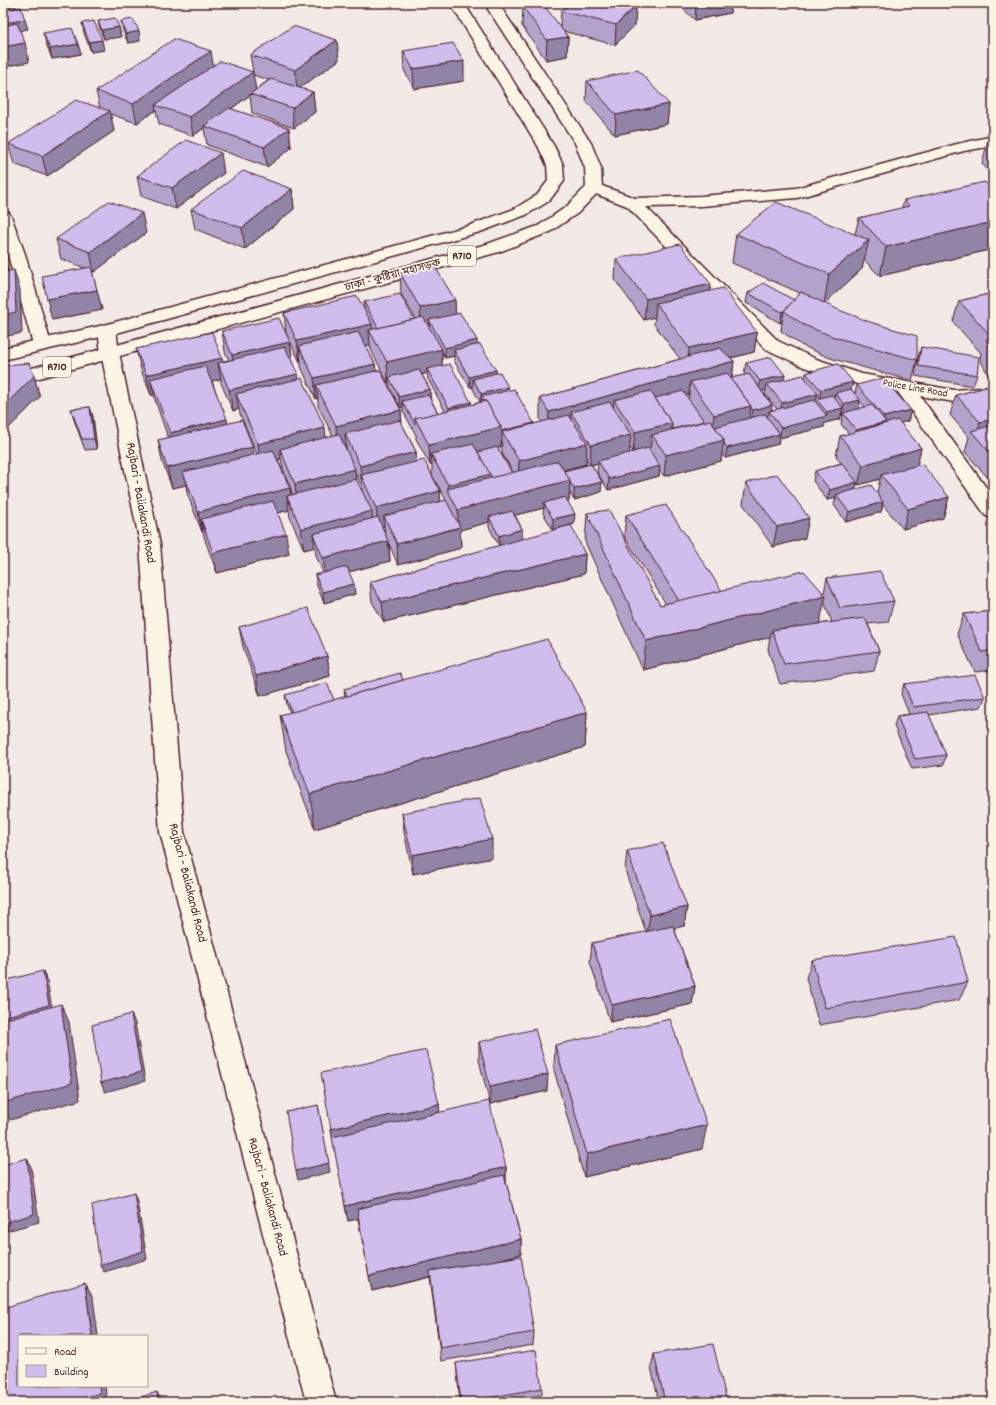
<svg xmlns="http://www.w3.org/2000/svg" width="996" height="1405" font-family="Dekko,'Noto Sans Bengali',sans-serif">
  <rect width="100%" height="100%" fill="#f3eae7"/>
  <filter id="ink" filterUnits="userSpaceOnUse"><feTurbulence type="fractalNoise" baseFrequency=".025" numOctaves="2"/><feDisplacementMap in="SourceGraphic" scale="8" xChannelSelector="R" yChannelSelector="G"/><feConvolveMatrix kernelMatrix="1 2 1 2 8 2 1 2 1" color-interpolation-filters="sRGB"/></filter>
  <g filter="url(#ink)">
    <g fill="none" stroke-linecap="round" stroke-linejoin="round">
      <g stroke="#4a1f2b" stroke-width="3">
        <g id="minor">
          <polygon points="993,136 993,146 964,151 797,198 701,206 646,207 778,341 816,359 862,374 954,390 993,387 993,399 954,402 920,396 993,497 993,518 986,516 898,392 853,383 804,367 766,349 627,206 588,191 586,188 588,185 594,183 635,198 701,196 796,188 957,144"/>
          <polygon points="3,211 9,213 11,216 25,254 51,344 48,348 42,349 36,348 33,344 3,238"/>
        </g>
      </g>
      <g stroke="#4a1f2b" stroke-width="3">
        <polygon id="secondary" points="107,325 113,326 116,330 119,353 160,544 184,832 336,1402 306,1402 160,832 140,544 101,353 98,330 101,326"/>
      </g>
      <g stroke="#4a1f2b" stroke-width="3">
        <g id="primary">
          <polygon points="450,3 464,3 554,146 563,165 564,181 549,201 526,215 480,232 113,334 3,360 3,348 104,325 468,226 514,209 537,195 548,181 547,165 538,146"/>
          <polygon points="484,3 498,3 591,143 601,168 602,188 578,213 550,232 499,252 3,388 3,376 487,244 538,226 566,207 586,187 585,168 575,143"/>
        </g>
      </g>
      <use href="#minor" fill="#fcf5e5" fill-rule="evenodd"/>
      <use href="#secondary" fill="#fcf5e5" fill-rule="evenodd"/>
      <use href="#primary" fill="#fcf5e5" fill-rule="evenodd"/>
    </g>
    <g fill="#b3a3cc" stroke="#4a1f2b" fill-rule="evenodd">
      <polygon points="677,3 731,3 730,13 695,20"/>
      <polygon points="754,3 775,3 775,5 760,8"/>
      <polygon points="778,3 799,3 782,6"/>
      <polygon points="636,6 635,25 615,45 563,31 568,37 567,56 546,60 522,26 523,7 560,27 561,11"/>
      <polygon points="98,21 119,27 121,37 104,39 100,30"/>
      <polygon points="121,21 140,41 128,43 123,31"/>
      <polygon points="82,23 104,50 91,52 84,33"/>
      <polygon points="43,33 81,54 52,59 46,43"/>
      <polygon points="403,51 464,81 414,89 404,70"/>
      <path d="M 250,55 L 339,60 L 299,88 L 313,92 L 315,112 L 294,128 L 252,113 L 250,95 L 231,109 L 289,128 L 291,148 L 267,167 L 207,145 L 204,128 L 193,136 L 159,124 L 156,110 L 137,123 L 110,114 L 114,131 L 47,176 L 14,164 L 8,144 L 100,108 L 96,91 L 213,65 L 253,72 ZM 253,75 L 269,80 L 255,90 Z"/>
      <polygon points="587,81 669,104 667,124 615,135 586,101"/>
      <polygon points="993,135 993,175 982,164 989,136"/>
      <polygon points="224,173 176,209 141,196 137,176"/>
      <polygon points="292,189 294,209 245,249 195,229 191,209"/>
      <polygon points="993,190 993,249 880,276 864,260 862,269 824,303 917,360 912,381 830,358 801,345 781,331 782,322 780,323 746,303 748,293 794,300 800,293 732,263 736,234 855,234 859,218 902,208 904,200"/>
      <polygon points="146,233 94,272 92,271 102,310 52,320 85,268 61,259 56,239"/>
      <path d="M 616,259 L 710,291 L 757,332 L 754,352 L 731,358 L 734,361 L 732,378 L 745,375 L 744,374 L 746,363 L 784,380 L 805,378 L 806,373 L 853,382 L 851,389 L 855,393 L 857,385 L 911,410 L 908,421 L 900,423 L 921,448 L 917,465 L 949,497 L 943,518 L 903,529 L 883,505 L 881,512 L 846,522 L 834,505 L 836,498 L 827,500 L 813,481 L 815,471 L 841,463 L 836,456 L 840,436 L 849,434 L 841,424 L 843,415 L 841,415 L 840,419 L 825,423 L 824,427 L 779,438 L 778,444 L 725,458 L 722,454 L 721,461 L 664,476 L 659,470 L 659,476 L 608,490 L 597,472 L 598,463 L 592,465 L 601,492 L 574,500 L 570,493 L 569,501 L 567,501 L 574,524 L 553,530 L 543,513 L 544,508 L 515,515 L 522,529 L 522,539 L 585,554 L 584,574 L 384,622 L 372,602 L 370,582 L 499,546 L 489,527 L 489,522 L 460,530 L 461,548 L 398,565 L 389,544 L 390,561 L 349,572 L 355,594 L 324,603 L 317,586 L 315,575 L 323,573 L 316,555 L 315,547 L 304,550 L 290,517 L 289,510 L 278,513 L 289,554 L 217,573 L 205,540 L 203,532 L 202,532 L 187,493 L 186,485 L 172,488 L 162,461 L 158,440 L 168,438 L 155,400 L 154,395 L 151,395 L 141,370 L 136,349 L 222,358 L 223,361 L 229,360 L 225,352 L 222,331 L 290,342 L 293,362 L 292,363 L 298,374 L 298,379 L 326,438 L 333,436 L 318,406 L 318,398 L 316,399 L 301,367 L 301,361 L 300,362 L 286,333 L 284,313 L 364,309 L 364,302 L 414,319 L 416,319 L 401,294 L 400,273 L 455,300 L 455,314 L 496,373 L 508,387 L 508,391 L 534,423 L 534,424 L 542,422 L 540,419 L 540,398 L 680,359 L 654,324 L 655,317 L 644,320 L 615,280 ZM 370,345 L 371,350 L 388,383 L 389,383 L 390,388 L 400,407 L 403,407 L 403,411 L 416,435 L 416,439 L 430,465 L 432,465 L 432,475 L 446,500 L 440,502 L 440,491 L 416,461 L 416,452 L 402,424 L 401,410 L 376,371 L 375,364 L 366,346 ZM 442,351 L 445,358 L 454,356 L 454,361 L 470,387 L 473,387 L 473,389 L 480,402 L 471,405 L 471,402 L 442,365 ZM 427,373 L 428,379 L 445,411 L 438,413 L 430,398 L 430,389 L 422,375 ZM 221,379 L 221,383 L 233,411 L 239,409 L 240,414 L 257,454 L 254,455 L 227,423 L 212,381 ZM 766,390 L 765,394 L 777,409 L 771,410 L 772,405 L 762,391 ZM 689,394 L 688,399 L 685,395 ZM 860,402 L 865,407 L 858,409 ZM 502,441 L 502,453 L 513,472 L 512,473 L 498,448 L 501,447 L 501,442 ZM 344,445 L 346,445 L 346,450 ZM 630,448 L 633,452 L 629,453 ZM 586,458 L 590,464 L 564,471 L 564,469 L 586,464 ZM 281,459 L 283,469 L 293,495 L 291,495 L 290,488 L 278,460 ZM 355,473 L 362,486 L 362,493 L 356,479 ZM 880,479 L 877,493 L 855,490 L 857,483 L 858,485 ZM 384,526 L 385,533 L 382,527 Z"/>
      <polygon points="993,293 993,385 980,359 981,353 953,322 959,301"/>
      <polygon points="921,347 977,375 973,386 915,376 918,358"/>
      <polygon points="993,385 993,477 988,478 965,452 969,437 950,415 956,395"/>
      <polygon points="90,407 93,417 97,449 85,450 74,420 71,409"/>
      <polygon points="746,483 805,538 773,547 743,504"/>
      <polygon points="993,498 993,506 991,504"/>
      <path d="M 587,513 L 660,605 L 666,604 L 624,536 L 626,515 L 722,591 L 824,593 L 827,578 L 894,601 L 888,622 L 868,624 L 879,651 L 874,671 L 780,684 L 768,650 L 770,637 L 643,670 L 585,542 ZM 824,602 L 832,622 L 819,624 Z"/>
      <polygon points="993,611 993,670 975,672 957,634 964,614"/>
      <polygon points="239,627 327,656 330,676 260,696 243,647"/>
      <polygon points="403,680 587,712 585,747 315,829 286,751 280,715 290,713 287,705 285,695 334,700 345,697 344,689"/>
      <polygon points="904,684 985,697 981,707 929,715 946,755 943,765 912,769 894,726 897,716 909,714 901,694"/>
      <polygon points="402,813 492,858 413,874 404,832"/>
      <polygon points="627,851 687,907 684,926 674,928 695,986 692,1004 610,1022 590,962 592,943 646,932 625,870"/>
      <polygon points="812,960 968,982 959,1000 819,1025 806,978"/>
      <polygon points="479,1042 547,1091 490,1104 479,1060"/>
      <polygon points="555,1045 702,1149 584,1177 554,1070"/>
      <polygon points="439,1104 439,1112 506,1167 506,1182 521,1239 521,1254 504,1259 534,1332 533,1345 441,1361 430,1277 372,1291 358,1219 348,1221 331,1129"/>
      <polygon points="654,1354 727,1402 659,1402 651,1367"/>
      <polygon points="456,1363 542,1388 542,1395 502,1402 460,1402"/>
    </g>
    <g fill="#9284a6" stroke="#4a1f2b">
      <polygon points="3,3 15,3 17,14 3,17"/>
      <polygon points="696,3 731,3 730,13 695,20"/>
      <polygon points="761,3 775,3 775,5 760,8"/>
      <polygon points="782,3 799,3 782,6"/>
      <polygon points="636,6 635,25 615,45 616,25"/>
      <polygon points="25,20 28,29 3,34 3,23"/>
      <polygon points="119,27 121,37 104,39 102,30"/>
      <polygon points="139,31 140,41 128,43 126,34"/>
      <polygon points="568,37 567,56 546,60 547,40"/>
      <polygon points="102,40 104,50 91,52 89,42"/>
      <polygon points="337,40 339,60 297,90 295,70"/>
      <polygon points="25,43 29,62 3,67 3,47"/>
      <polygon points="78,44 81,54 52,59 50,49"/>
      <polygon points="211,51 214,71 155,105 156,110 137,123 133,104"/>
      <polygon points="464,61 464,81 414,89 413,69"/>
      <polygon points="253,72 256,91 250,94 250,95 206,127 204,126 204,128 193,136 190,117"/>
      <polygon points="313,92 315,112 294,128 292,108"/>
      <polygon points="669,104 667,124 615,135 616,115"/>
      <polygon points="110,111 114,131 47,176 42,156"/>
      <polygon points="289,128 291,148 267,167 264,147"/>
      <polygon points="221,153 224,173 176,209 172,188"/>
      <polygon points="292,189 294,209 245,249 242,228"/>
      <polygon points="142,213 146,233 94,272 90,252"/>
      <polygon points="993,222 993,249 880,276 886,247"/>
      <polygon points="869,240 862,269 824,304 829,274"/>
      <polygon points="3,259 5,259 10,279 3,281"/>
      <polygon points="14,270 20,290 22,333 3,337 3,315"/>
      <polygon points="711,284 709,304 656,303 655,317 644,320 646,299"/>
      <polygon points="97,290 102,310 52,320 47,299"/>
      <polygon points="455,300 456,320 429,320 430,326 421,328 420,308"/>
      <polygon points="784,311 782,322 780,323 782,312"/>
      <polygon points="372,324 373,336 369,330 370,345 306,360 299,346 301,361 300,362 297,341"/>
      <polygon points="757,332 754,352 687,369 689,348"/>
      <polygon points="993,334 993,353 987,342 990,335"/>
      <polygon points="477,340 477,351 454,350 454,356 445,358 445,348"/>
      <polygon points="290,342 293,362 235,376 232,355"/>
      <polygon points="442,349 442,370 427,369 427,373 392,382 389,377 389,383 388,383 387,362"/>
      <polygon points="222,358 226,378 218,363 221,379 156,394 150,379 154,395 151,395 146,375"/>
      <polygon points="734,361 731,382 690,382 689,394 655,403 614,400 613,415 571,412 571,426 548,432 549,412"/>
      <polygon points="375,364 377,384 316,385 318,398 316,399 314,378"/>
      <polygon points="496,370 496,381 473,379 473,387 470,387 469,377"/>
      <polygon points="298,374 300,395 236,394 239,409 233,411 229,390"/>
      <polygon points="785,375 783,386 767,384 766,390 758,392 760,381"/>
      <polygon points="34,376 40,397 7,430 3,432 3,407"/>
      <polygon points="853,382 850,393 835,393 834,397 819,401 821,390"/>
      <polygon points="508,387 508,398 481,397 481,405 481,394"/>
      <polygon points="430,389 430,400 402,401 403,407 400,407 399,397"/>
      <polygon points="818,394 815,404 780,413 782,403"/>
      <polygon points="860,400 858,411 843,413 843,415 841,415 844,404"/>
      <polygon points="471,402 471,413 449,419 449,408"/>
      <polygon points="772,405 771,414 769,411 768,416 751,420 753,410"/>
      <polygon points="751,406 748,426 712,435 714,415"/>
      <polygon points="90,407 93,417 97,449 94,439"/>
      <polygon points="843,408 840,419 825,423 824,427 779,438 781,428 826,416 827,412"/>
      <polygon points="401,410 402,431 345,434 346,445 338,447 336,426"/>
      <polygon points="911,410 908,421 885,427 854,440 856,430 883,423 884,417"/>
      <polygon points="227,419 230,440 174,453 170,433"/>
      <polygon points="993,419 993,437 976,437 980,422"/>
      <polygon points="534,423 534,433 502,432 502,441 501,442 501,447 436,464 431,454 432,465 430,465 429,445 501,427"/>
      <polygon points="672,423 670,443 652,435 650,448 633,452 635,432"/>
      <polygon points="325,428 327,448 280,449 281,459 261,464 258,444"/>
      <polygon points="780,434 778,444 725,458 727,448"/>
      <polygon points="631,435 629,455 598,461 598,463 590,465 591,445"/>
      <polygon points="724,440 721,461 664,476 666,455"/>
      <polygon points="587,443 586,464 518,481 519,461"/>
      <polygon points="253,447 256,467 183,472 186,485 172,488 167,468"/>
      <polygon points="921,448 916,469 881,475 880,479 858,485 863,465"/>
      <polygon points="416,452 417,472 361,475 362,486 360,466"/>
      <polygon points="993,462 993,477 988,478"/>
      <polygon points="660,466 659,476 608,490 609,479"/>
      <polygon points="355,469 357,489 297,504 295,484"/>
      <polygon points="491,474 491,495 448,491 448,485"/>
      <polygon points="570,480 569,501 546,507 544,503 544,508 491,521 489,517 489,522 460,530 461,548 398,565 397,544 458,528 458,510"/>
      <polygon points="602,482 601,492 574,500 574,489"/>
      <polygon points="857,482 854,493 836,495 836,498 827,500 830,490"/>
      <polygon points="290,488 292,509 287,496 289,510 205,531 201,519 203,532 202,532 198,512"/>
      <polygon points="440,491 441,512 384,516 384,526 378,528 376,508"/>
      <polygon points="949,497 943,518 903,529 908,509"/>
      <polygon points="883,502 881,512 846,522 849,512"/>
      <polygon points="372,511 373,532 313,534 315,547 304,550 301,529"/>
      <polygon points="575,514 574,524 553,530 553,519"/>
      <polygon points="809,518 805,538 773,547 777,527"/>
      <polygon points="522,529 522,540 499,546 499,536"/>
      <polygon points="286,534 289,554 217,573 213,553"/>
      <polygon points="388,541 390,561 326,578 323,558"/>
      <polygon points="585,554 584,574 384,622 382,602"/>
      <polygon points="354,584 355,594 324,603 323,592"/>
      <polygon points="826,596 819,625 772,630 770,637 643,670 646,641"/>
      <polygon points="327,656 330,676 260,696 256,676"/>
      <polygon points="587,712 585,747 315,829 310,794"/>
      <polygon points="492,839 492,858 413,874 412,855"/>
      <polygon points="687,907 684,926 647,934 650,915"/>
      <polygon points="43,971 47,980 53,1014 3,1024 3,1017"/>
      <polygon points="695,986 692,1004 610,1022 612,1005"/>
      <polygon points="61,1004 69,1022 80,1100 10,1120 3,1108 3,1103"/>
      <polygon points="131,1014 135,1023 145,1081 105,1092 101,1083"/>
      <polygon points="548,1074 547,1091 490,1104 490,1087"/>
      <polygon points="439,1104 440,1121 334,1145 331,1129"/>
      <polygon points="318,1105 330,1172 298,1180 296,1171"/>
      <polygon points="707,1125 702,1149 584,1177 587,1154"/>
      <polygon points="27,1158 31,1167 39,1222 3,1232 3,1223"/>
      <polygon points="506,1167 506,1183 348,1221 345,1206"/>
      <polygon points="134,1193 137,1201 147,1259 104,1272 100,1265"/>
      <polygon points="521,1239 521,1254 372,1291 369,1276"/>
      <polygon points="85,1283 93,1298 98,1336 92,1336"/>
      <polygon points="99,1386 105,1386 107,1402 71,1402"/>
      <polygon points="157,1392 162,1402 158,1402"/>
    </g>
    <g fill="#d0bded" stroke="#4a1f2b">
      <polygon points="570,3 626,3 636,6 616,25 561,11"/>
      <polygon points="543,4 568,37 547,40 523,7"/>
      <polygon points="21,7 25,20 3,23 3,10"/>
      <polygon points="115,18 119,27 102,30 98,21"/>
      <polygon points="133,19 139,31 126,34 121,21"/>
      <polygon points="94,21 102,40 89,42 82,23"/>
      <polygon points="17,23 25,43 3,47 3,26"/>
      <polygon points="293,26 337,40 295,70 250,55"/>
      <polygon points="72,28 78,44 50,49 43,33"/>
      <polygon points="174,39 211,51 133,104 96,91"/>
      <polygon points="453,43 464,61 413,69 403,51"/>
      <polygon points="220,61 253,72 190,117 155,105"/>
      <polygon points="638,70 669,104 616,115 587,81"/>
      <polygon points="271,79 313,92 292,108 250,94"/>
      <polygon points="76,100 110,111 42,156 8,144"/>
      <polygon points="229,108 289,128 264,147 204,126"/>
      <polygon points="993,135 993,139 989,136"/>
      <polygon points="186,140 221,153 172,188 137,176"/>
      <polygon points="243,171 292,189 242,228 191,209"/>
      <polygon points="985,182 993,190 993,222 886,247 859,218 909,206 904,200"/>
      <polygon points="109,201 142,213 90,252 56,239"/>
      <polygon points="776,202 869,240 829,274 736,234"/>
      <polygon points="680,244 711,284 646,299 616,259"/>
      <polygon points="434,265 455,300 420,308 400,273"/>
      <polygon points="91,267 97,290 47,299 42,276"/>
      <polygon points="14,270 16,312 3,315 3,272"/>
      <polygon points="763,283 794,300 784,311 782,312 748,293"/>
      <polygon points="723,288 757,332 689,348 656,303"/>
      <polygon points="801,292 839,310 870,322 917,336 917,360 834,337 804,325 784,311"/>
      <polygon points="993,293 993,334 990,335 959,301"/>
      <polygon points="400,294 414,319 378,328 364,302"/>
      <polygon points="357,296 372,324 297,341 284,313"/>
      <polygon points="460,313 477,340 445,348 429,320"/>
      <polygon points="423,317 442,349 387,362 369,330"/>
      <polygon points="279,318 290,342 232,355 222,331"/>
      <polygon points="212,332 222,358 146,375 136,349"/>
      <polygon points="358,332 375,364 314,378 299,346"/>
      <polygon points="993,338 993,353 986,339"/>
      <polygon points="480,344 496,370 469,377 454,350"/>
      <polygon points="285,347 298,374 229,390 218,363"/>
      <polygon points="921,347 979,357 977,375 918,366"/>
      <polygon points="720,348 734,361 549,412 540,398"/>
      <polygon points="771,357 785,375 760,381 746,363"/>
      <polygon points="29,363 34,376 3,407 3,366 16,364"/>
      <polygon points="450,364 471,402 449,408 427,369"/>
      <polygon points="838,364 853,382 821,390 806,373"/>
      <polygon points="205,366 227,419 170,433 150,379"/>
      <polygon points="380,370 401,410 336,426 316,385"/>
      <polygon points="419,370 430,389 399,397 389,377"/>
      <polygon points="500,372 508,387 481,394 473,379"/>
      <polygon points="727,373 751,406 714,415 690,382"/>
      <polygon points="749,374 772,405 753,410 751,408 751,406 731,378"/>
      <polygon points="803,375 818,394 782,403 767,384"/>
      <polygon points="302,378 325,428 258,444 236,394"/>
      <polygon points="883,378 911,410 884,417 857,385"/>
      <polygon points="993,385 993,419 980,422 956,395"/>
      <polygon points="514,389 534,423 501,431 501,427 486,401 484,401 481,397"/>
      <polygon points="851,389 860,400 844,404 835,393"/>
      <polygon points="650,391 672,423 635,432 614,400"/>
      <polygon points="683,391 704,421 673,429 672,427 672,423 655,398"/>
      <polygon points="428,395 438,413 415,418 415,424 402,401"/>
      <polygon points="832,395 843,408 827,412 816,399"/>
      <polygon points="814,400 827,416 781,428 769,411"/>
      <polygon points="486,401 501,427 429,445 415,418"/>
      <polygon points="610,402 631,435 591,445 571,412"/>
      <polygon points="872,405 886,422 856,430 843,413"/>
      <polygon points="90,407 94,439 82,439 71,409"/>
      <polygon points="765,414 780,434 727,448 724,443 724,440 715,427"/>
      <polygon points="569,415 587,443 519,461 502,432"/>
      <polygon points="242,420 253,447 167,468 158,440"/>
      <polygon points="400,420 416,452 360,466 345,434"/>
      <polygon points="710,420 724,440 666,455 652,435"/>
      <polygon points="898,420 921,448 863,465 840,436"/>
      <polygon points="993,425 993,456 971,431"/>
      <polygon points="339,434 355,469 295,484 280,449"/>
      <polygon points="473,444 491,474 448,485 431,454"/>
      <polygon points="497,447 512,473 492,478 478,452"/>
      <polygon points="648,448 660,466 609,479 598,461"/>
      <polygon points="273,450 290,488 198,512 183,472"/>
      <polygon points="424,460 440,491 376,508 361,475"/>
      <polygon points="558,461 570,480 458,510 447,489"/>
      <polygon points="842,463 857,482 830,490 815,471"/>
      <polygon points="591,464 602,482 574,489 570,482 570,480 564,471"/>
      <polygon points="922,464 949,497 908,509 881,475"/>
      <polygon points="777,474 809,518 777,527 746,483"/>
      <polygon points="356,479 372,511 301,529 287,496"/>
      <polygon points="871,485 883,502 849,512 836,495"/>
      <polygon points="565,497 575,514 553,519 544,503"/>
      <polygon points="446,500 460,527 397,544 384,516"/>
      <polygon points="273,501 286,534 213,553 201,519"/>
      <polygon points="666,505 722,591 679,601 626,515"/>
      <polygon points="609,510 660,605 804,571 826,596 646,641 587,513"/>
      <polygon points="512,511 522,529 499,536 489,517"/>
      <polygon points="378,517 388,541 323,558 313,534"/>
      <polygon points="571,525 585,554 382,602 370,582"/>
      <polygon points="347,567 354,584 323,592 315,575"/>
      <polygon points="880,571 894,601 840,608 827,578"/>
      <polygon points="308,608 327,656 256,676 239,627"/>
      <polygon points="993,611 993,650 982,652 964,614"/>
      <polygon points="865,618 879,651 784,664 772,630"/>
      <polygon points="547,639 587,712 310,794 280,715"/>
      <polygon points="400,673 403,680 347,696 344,689"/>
      <polygon points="975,675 985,697 913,707 904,684"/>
      <polygon points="327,683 334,700 292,712 285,695"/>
      <polygon points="928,712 946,755 915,759 897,716"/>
      <polygon points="480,798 492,839 412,855 402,813"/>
      <polygon points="663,843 687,907 650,915 627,851"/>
      <polygon points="673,926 695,986 612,1005 592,943"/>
      <polygon points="956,937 968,982 825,1008 812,960"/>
      <polygon points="43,971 49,1005 3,1017 3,981"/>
      <polygon points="61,1004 72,1083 3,1103 3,1020"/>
      <polygon points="131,1014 141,1072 101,1083 92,1025"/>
      <polygon points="670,1019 707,1125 587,1154 555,1045"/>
      <polygon points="535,1029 548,1074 490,1087 479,1042"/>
      <polygon points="426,1050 439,1104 331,1129 321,1073"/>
      <polygon points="489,1101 506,1167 345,1206 332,1137"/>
      <polygon points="318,1105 329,1163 296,1171 286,1112"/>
      <polygon points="27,1158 34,1214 3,1223 3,1165"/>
      <polygon points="504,1175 521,1239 369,1276 357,1209"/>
      <polygon points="134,1193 143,1251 100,1265 92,1205"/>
      <polygon points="521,1256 534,1332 440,1348 430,1271"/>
      <polygon points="85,1283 92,1336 19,1336 19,1386 99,1386 100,1393 71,1402 3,1402 3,1308"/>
      <polygon points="713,1344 727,1402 665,1402 654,1354"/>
      <polygon points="536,1350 542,1388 466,1402 461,1402 456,1363"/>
      <polygon points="157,1392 158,1402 124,1402"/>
      <polygon points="582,1401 583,1402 574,1402"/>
    </g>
  </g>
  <g text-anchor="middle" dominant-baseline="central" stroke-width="3.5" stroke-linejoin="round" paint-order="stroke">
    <g font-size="11" fill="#4a1f2b" stroke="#fcf5e5">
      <text transform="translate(393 276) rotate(-15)">ঢাকা - কুষ্টিয়া মহাসড়ক</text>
      <text transform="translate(915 389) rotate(10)">Police Line Road</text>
    </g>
    <g fill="#fcf5e5" stroke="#7f5f63" stroke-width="1">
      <rect x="448" y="246" width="28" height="20" rx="3"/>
      <rect x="43" y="357" width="28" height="20" rx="3"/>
    </g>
    <g font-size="12" font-weight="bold" fill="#4a1f2b">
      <text x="462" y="256">R710</text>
      <text x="57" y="367">R710</text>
    </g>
    <g font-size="13" fill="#4a1f2b" stroke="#fcf5e5">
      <text transform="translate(140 503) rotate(80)">Rajbari - Baliakandi Road</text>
      <text transform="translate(187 883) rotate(76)">Rajbari - Baliakandi Road</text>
      <text transform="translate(267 1197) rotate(75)">Rajbari - Baliakandi Road</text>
    </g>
  </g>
  <rect width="996" height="1405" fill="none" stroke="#fcf5e5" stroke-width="16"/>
  <rect x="8" y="8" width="980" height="1389" fill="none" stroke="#4a1f2b" stroke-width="1.5" filter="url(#ink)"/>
  <rect x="18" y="1335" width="130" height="52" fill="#fcf5e5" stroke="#b59f9b"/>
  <rect x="26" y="1348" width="20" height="6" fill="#fcf5e5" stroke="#b59f9b"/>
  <text x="54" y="1355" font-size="12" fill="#4a1f2b">Road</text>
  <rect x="26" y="1365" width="20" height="12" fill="#d0bded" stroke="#b59f9b"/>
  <text x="54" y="1375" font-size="12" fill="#4a1f2b">Building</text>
</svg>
